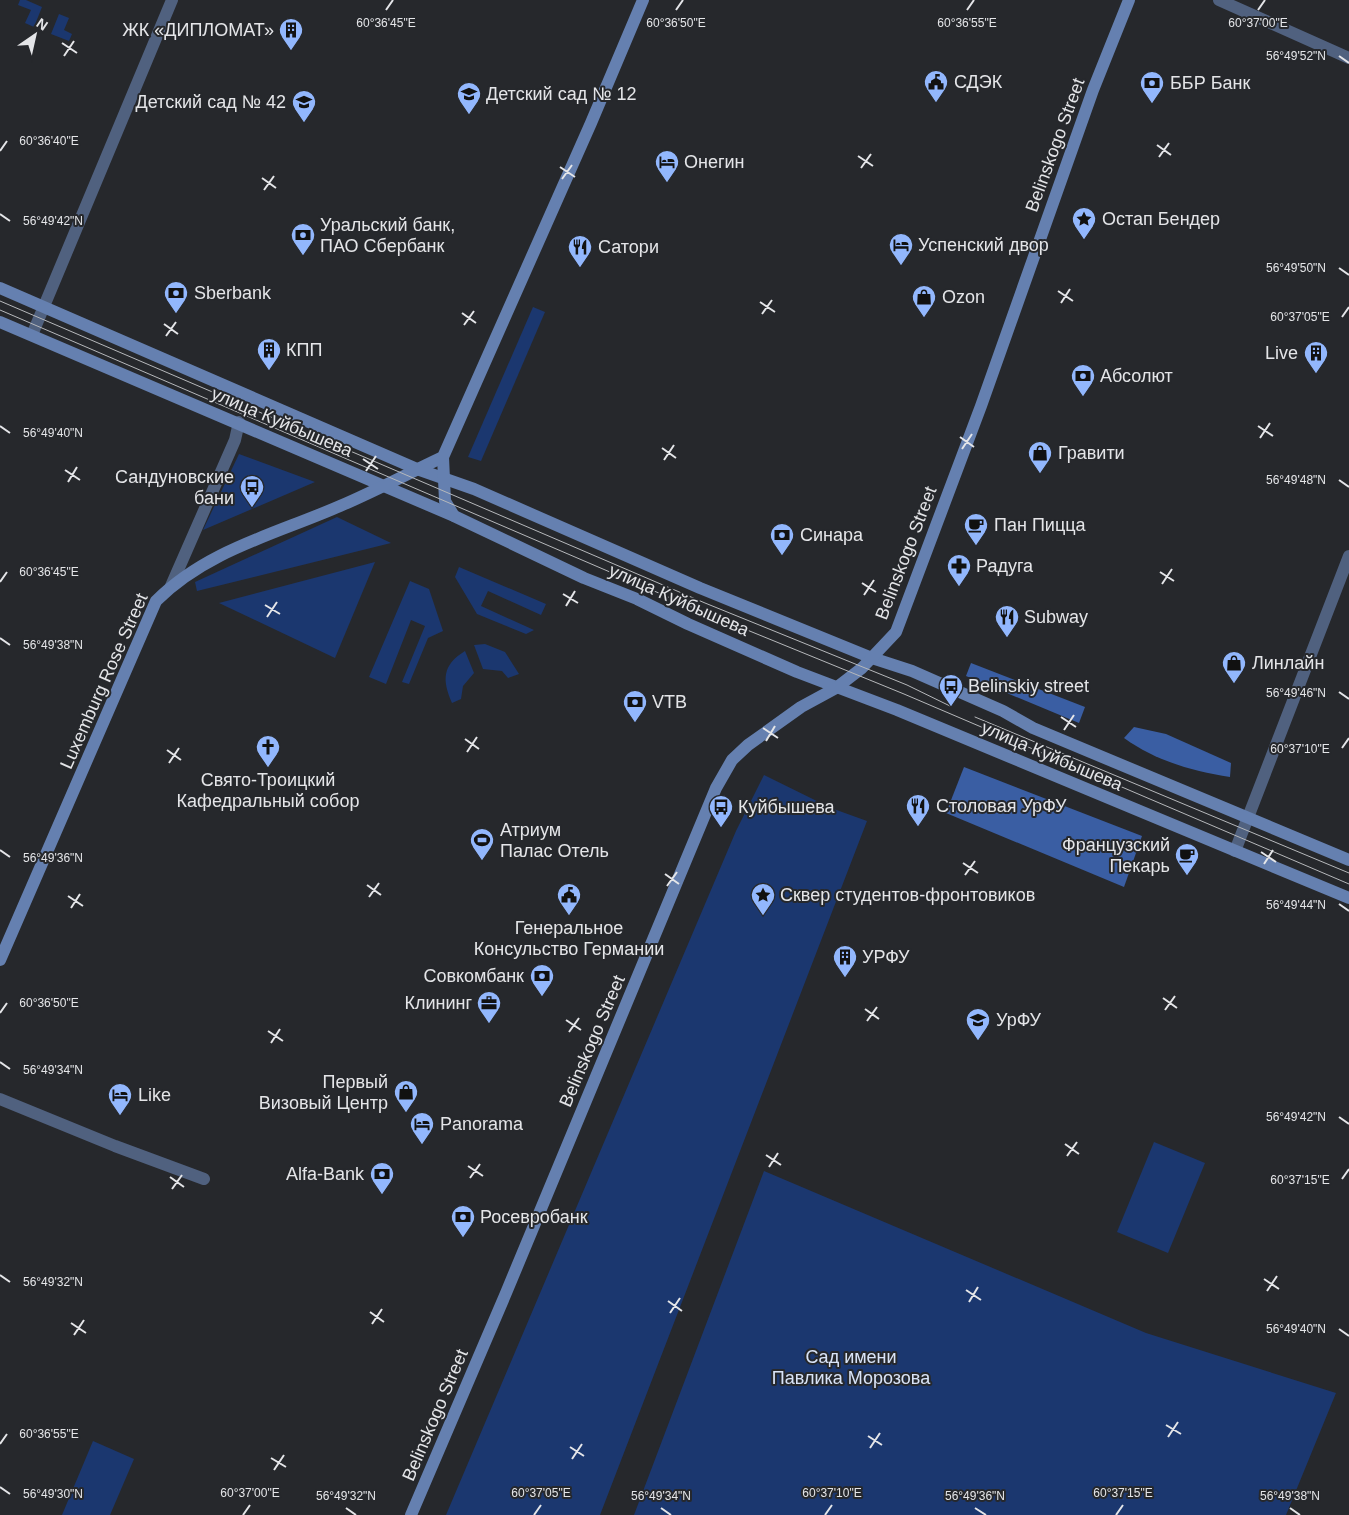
<svg xmlns="http://www.w3.org/2000/svg" width="1349" height="1515" font-family="Helvetica,sans-serif">
  <rect width="100%" height="100%" fill="#26282c"/>
  <g fill="#1b376f">
    <polygon points="20,0 26,0 42,7 34,27 25,23 31,10 18,5"/>
    <polygon points="59,14 69,18 64,30 72,34 69,41 51,34"/>
    <polygon points="533,307 545,312 481,461 468,457"/>
    <polygon points="239,454 315,482 203,530"/>
    <polygon points="337,517 391,543 197,591 195,582"/>
    <polygon points="375,562 335,658 219,603"/>
    <polygon points="459,567 546,604 541,615 488,591 481,606 534,630 526,634 477,614 455,577"/>
    <polygon points="410,581 429,589 443,631 428,638 409,684 402,682 425,626 411,620 386,684 369,677"/>
    <polygon points="485,644 505,652 519,674 508,678 502,671 483,669 474,645"/>
    <path d="M 465,651 L 474,673 L 463,686 L 461,699 L 452,703 C 442,680 442,665 465,651 Z"/>
    <polygon points="764,775 831,808 867,821 600,1515 446,1515 736,831"/>
    <polygon points="1154,1142 1205,1163 1168,1253 1117,1232"/>
    <polygon points="764,1171 1146,1333 1336,1393 1286,1515 634,1515"/>
    <polygon points="93,1441 134,1459 110,1515 62,1515"/>
  </g>
  <g fill="#3a5ea3">
    <polygon points="971,663 1085,707 1079,723 966,676"/>
    <path d="M 1134,727 L 1166,734 L 1231,763 L 1230,777 C 1192,771 1156,761 1124,738 Z"/>
    <polygon points="964,767 1142,836 1124,887 946,813"/>
  </g>
  <g fill="none" stroke-linecap="round" stroke-linejoin="round">
    <g stroke="#50617f" stroke-width="12">
      <polyline points="1219,0 1349,58"/>
      <polyline points="32,335 172,0"/>
      <polyline points="171,586 235,440 239,422"/>
      <polyline points="1235,851 1349,556"/>
      <polyline points="0,1099 115,1146 204,1179"/>
    </g>
    <g stroke="#6580b0" stroke-width="12">
      <polyline points="0,288 417,469 474,489 700,588 872,658 912,671 1003,711 1033,728 1349,860"/>
      <polyline points="0,322 454,516 584,578 637,599 688,624 797,672 897,710 1349,898"/>
      <polyline points="443,457 445,501 454,516"/>
      <path d="M 0,960 L 156,601 C 207,550 276,534 340,506 C 375,491 409,473 443,457 L 591,123 L 643,0"/>
      <polyline points="411,1515 506,1293 716,788 732,760 748,745 801,707 836,688 862,668 896,632 981,406 1093,90 1129,0"/>
    </g>
    <g stroke="#b6b8bb" stroke-width="1">
      <polyline points="0,301 705,603 907,685 950,706"/>
      <polyline points="0,310 703,612 904,694 1349,884"/>
      <polyline points="975,717 1349,873"/>
    </g>
  </g>
  <path fill="none" stroke="#e4e5e8" stroke-width="2" d="M 386,10 L 393,0M 676,10 L 683,0M 967,10 L 974,0M 1258,10 L 1265,0M 62,43 L 77,53M 64,56 L 74,41M 1339,56 L 1349,63M 1157,145 L 1171,155M 0,151 L 7,141M 858,156 L 873,166M 1159,157 L 1169,143M 560,167 L 575,177M 861,168 L 871,154M 262,178 L 276,188M 562,179 L 572,165M 264,190 L 274,176M 0,214 L 10,221M 1339,268 L 1349,275M 1058,291 L 1073,301M 760,302 L 775,312M 1061,303 L 1070,289M 462,313 L 476,323M 762,314 L 772,300M 1342,317 L 1349,307M 164,324 L 178,334M 464,325 L 474,311M 166,336 L 176,322M 0,426 L 10,433M 1258,426 L 1273,436M 960,437 L 974,447M 1260,438 L 1270,423M 662,448 L 676,458M 962,449 L 972,434M 363,459 L 378,469M 664,460 L 674,445M 65,470 L 80,480M 366,471 L 376,456M 1339,480 L 1349,487M 68,482 L 77,467M 1160,572 L 1174,581M 0,582 L 7,572M 862,583 L 876,592M 1162,584 L 1172,569M 563,594 L 578,603M 864,595 L 874,580M 265,605 L 280,614M 566,606 L 575,591M 267,617 L 277,602M 0,638 L 10,645M 1339,692 L 1349,699M 1061,717 L 1076,727M 763,728 L 778,738M 1064,730 L 1074,715M 465,739 L 479,749M 766,741 L 775,726M 1342,748 L 1349,738M 167,750 L 181,760M 467,752 L 477,737M 169,763 L 179,748M 0,850 L 10,857M 1261,852 L 1276,862M 963,863 L 978,873M 1264,864 L 1273,850M 665,874 L 679,884M 965,875 L 975,861M 367,885 L 381,895M 667,886 L 677,872M 68,896 L 83,906M 369,897 L 379,883M 1339,904 L 1349,911M 71,908 L 80,894M 1163,998 L 1177,1008M 865,1009 L 879,1019M 1165,1010 L 1175,996M 0,1013 L 7,1003M 566,1020 L 581,1030M 867,1021 L 877,1007M 268,1031 L 283,1041M 569,1032 L 579,1018M 271,1043 L 280,1029M 0,1062 L 10,1069M 1339,1117 L 1349,1124M 1065,1144 L 1079,1154M 766,1155 L 781,1165M 1067,1156 L 1077,1142M 468,1166 L 483,1176M 769,1167 L 778,1153M 170,1177 L 184,1187M 470,1178 L 480,1164M 1342,1179 L 1349,1169M 172,1189 L 182,1175M 0,1275 L 10,1282M 1264,1279 L 1279,1289M 966,1290 L 981,1300M 1267,1291 L 1277,1276M 668,1301 L 682,1311M 969,1302 L 978,1287M 370,1312 L 384,1322M 670,1313 L 680,1298M 71,1323 L 86,1333M 372,1324 L 382,1309M 1339,1329 L 1349,1336M 74,1335 L 84,1320M 1166,1425 L 1181,1434M 868,1436 L 882,1445M 1168,1437 L 1178,1422M 0,1444 L 7,1434M 570,1447 L 584,1456M 870,1448 L 880,1433M 271,1458 L 286,1467M 572,1459 L 582,1444M 274,1470 L 284,1455M 0,1487 L 10,1494M 346,1508 L 356,1515M 661,1508 L 671,1515M 975,1508 L 986,1515M 1290,1508 L 1300,1515M 243,1515 L 250,1505M 534,1515 L 541,1505M 825,1515 L 832,1505M 1116,1515 L 1123,1505"/>
  <defs>
    <g id="building-pin" transform="scale(1.25)"><path d="M0 17L-7.5 6A9.5 9.5 0 1 1 7.5 6Z" fill="#92b7fd" stroke="#26282c"/><path d="M-4-6H4V6H1V3H-1V6H-4ZM-2.5-4.3h1.7v1.8h-1.7ZM.8-4.3h1.7v1.8H.8ZM-2.5-1h1.7V.8h-1.7ZM.8-1h1.7V.8H.8Z" fill="#111"/></g>
    <g id="civic-pin" transform="scale(1.25)"><path d="M0 17L-7.5 6A9.5 9.5 0 1 1 7.5 6Z" fill="#92b7fd" stroke="#26282c"/><path d="M-.6-6.5H3V-4.5H.6V-3L4-1V1h2V6H-6V1h2V-1L-.6-3ZM-1.2 2.5V6h2.4V2.5Z" fill="#111"/></g>
    <g id="bank-pin" transform="scale(1.25)"><path d="M0 17L-7.5 6A9.5 9.5 0 1 1 7.5 6Z" fill="#92b7fd" stroke="#26282c"/><path d="M-6-4H6V4H-6ZM0-2.3a2.3 2.3 0 1 0 0 4.6a2.3 2.3 0 1 0 0-4.6Z" fill="#111"/></g>
    <g id="school-pin" transform="scale(1.25)"><path d="M0 17L-7.5 6A9.5 9.5 0 1 1 7.5 6Z" fill="#92b7fd" stroke="#26282c"/><path d="M0-5L7-2L0 1L-7-2ZM-4 1L0 2.5L4 1V4Q0 6-4 4Z" fill="#111"/></g>
    <g id="hotel-pin" transform="scale(1.25)"><path d="M0 17L-7.5 6A9.5 9.5 0 1 1 7.5 6Z" fill="#92b7fd" stroke="#26282c"/><path d="M-6-4.5h1.5V1H6V5H4.5V3h-9V5H-6ZM-4 0a1.8 1.8 0 1 1 3.6 0ZM.5 0V-2.5h3Q6-2.5 6 0Z" fill="#111"/></g>
    <g id="sight-pin" transform="scale(1.25)"><path d="M0 17L-7.5 6A9.5 9.5 0 1 1 7.5 6Z" fill="#92b7fd" stroke="#26282c"/><path d="M0-6L1.8-2.2L6-1.7L2.9 1.2L3.7 5.4L0 3.3L-3.7 5.4L-2.9 1.2L-6-1.7L-1.8-2.2Z" fill="#111"/></g>
    <g id="restaurant-pin" transform="scale(1.25)"><path d="M0 17L-7.5 6A9.5 9.5 0 1 1 7.5 6Z" fill="#92b7fd" stroke="#26282c"/><path d="M-5-6h1v4h1v-4h1v4h1v-4h1v5L-1.5 .5V6h-2V.5L-5-1ZM5-6V6H3V1.5H1.5Q1.5-4 5-6Z" fill="#111"/></g>
    <g id="shop-pin" transform="scale(1.25)"><path d="M0 17L-7.5 6A9.5 9.5 0 1 1 7.5 6Z" fill="#92b7fd" stroke="#26282c"/><path d="M-5-2.5h2.3a2.7 3.5 0 0 1 5.4 0H5L5.5 6h-11ZM-1.5-2.5h3a1.5 2.3 0 0 0-3 0Z" fill="#111"/></g>
    <g id="bus-pin" transform="scale(1.25)"><path d="M0 17L-7.5 6A9.5 9.5 0 1 1 7.5 6Z" fill="#92b7fd" stroke="#26282c"/><path d="M-5-6H5V4H4V6H2V4H-2V6H-4V4H-5ZM-3.5-4V0h7V-4ZM-3.5 1.2v1.5H-2V1.2ZM2 1.2v1.5H3.5V1.2Z" fill="#111"/></g>
    <g id="cafe-pin" transform="scale(1.25)"><path d="M0 17L-7.5 6A9.5 9.5 0 1 1 7.5 6Z" fill="#92b7fd" stroke="#26282c"/><path d="M-5.5-4.5H6V0H3Q3 3.5 0 3.5H-2.5Q-5.5 3.5-5.5 0ZM3-3.2v2h1.7v-2ZM-6 4.5H4V6H-6Z" fill="#111"/></g>
    <g id="pharmacy-pin" transform="scale(1.25)"><path d="M0 17L-7.5 6A9.5 9.5 0 1 1 7.5 6Z" fill="#92b7fd" stroke="#26282c"/><path d="M-2-6h4v4h4v4h-4v4h-4v-4h-4v-4h4Z" fill="#111"/></g>
    <g id="church-pin" transform="scale(1.25)"><path d="M0 17L-7.5 6A9.5 9.5 0 1 1 7.5 6Z" fill="#92b7fd" stroke="#26282c"/><path d="M-1.2-6h2.4v3.5h3.3v2.4h-3.3V6h-2.4V-.1h-3.3v-2.4h3.3Z" fill="#111"/></g>
    <g id="stadium-pin" transform="scale(1.25)"><path d="M0 17L-7.5 6A9.5 9.5 0 1 1 7.5 6Z" fill="#92b7fd" stroke="#26282c"/><path d="M0-5a6.5 5 0 1 0 0 10a6.5 5 0 1 0 0-10ZM-3.5-1.8h7v3.6h-7Z" fill="#111"/></g>
    <g id="office-pin" transform="scale(1.25)"><path d="M0 17L-7.5 6A9.5 9.5 0 1 1 7.5 6Z" fill="#92b7fd" stroke="#26282c"/><path d="M-6-3h4V-5.5h4V-3h4V5H-6ZM-1-4.5V-3h2v-1.5ZM-6 0V1H6V0Z" fill="#111"/></g>
    <g id="university-pin" transform="scale(1.25)"><path d="M0 17L-7.5 6A9.5 9.5 0 1 1 7.5 6Z" fill="#92b7fd" stroke="#26282c"/><path d="M0-5L7-2L0 1L-7-2ZM-4 1L0 2.5L4 1V4Q0 6-4 4Z" fill="#111"/></g>
  </defs>
  <g fill-rule="evenodd">
    <use href="#building-pin" x="291" y="30"/>
    <use href="#civic-pin" x="936" y="82"/>
    <use href="#bank-pin" x="1152" y="83"/>
    <use href="#school-pin" x="469" y="94"/>
    <use href="#school-pin" x="304" y="102"/>
    <use href="#hotel-pin" x="667" y="162"/>
    <use href="#sight-pin" x="1084" y="219"/>
    <use href="#bank-pin" x="303" y="235"/>
    <use href="#hotel-pin" x="901" y="245"/>
    <use href="#restaurant-pin" x="580" y="247"/>
    <use href="#bank-pin" x="176" y="293"/>
    <use href="#shop-pin" x="924" y="297"/>
    <use href="#building-pin" x="269" y="350"/>
    <use href="#building-pin" x="1316" y="353"/>
    <use href="#bank-pin" x="1083" y="376"/>
    <use href="#shop-pin" x="1040" y="453"/>
    <use href="#bus-pin" x="252" y="487"/>
    <use href="#cafe-pin" x="976" y="525"/>
    <use href="#bank-pin" x="782" y="535"/>
    <use href="#pharmacy-pin" x="959" y="566"/>
    <use href="#restaurant-pin" x="1007" y="617"/>
    <use href="#shop-pin" x="1234" y="663"/>
    <use href="#bus-pin" x="951" y="686"/>
    <use href="#bank-pin" x="635" y="702"/>
    <use href="#church-pin" x="268" y="747"/>
    <use href="#restaurant-pin" x="918" y="806"/>
    <use href="#bus-pin" x="721" y="807"/>
    <use href="#stadium-pin" x="482" y="840"/>
    <use href="#cafe-pin" x="1187" y="855"/>
    <use href="#civic-pin" x="569" y="895"/>
    <use href="#sight-pin" x="763" y="895"/>
    <use href="#building-pin" x="845" y="957"/>
    <use href="#bank-pin" x="542" y="976"/>
    <use href="#office-pin" x="489" y="1003"/>
    <use href="#university-pin" x="978" y="1020"/>
    <use href="#shop-pin" x="406" y="1092"/>
    <use href="#hotel-pin" x="120" y="1095"/>
    <use href="#hotel-pin" x="422" y="1124"/>
    <use href="#bank-pin" x="382" y="1174"/>
    <use href="#bank-pin" x="463" y="1217"/>
  </g>
  <g text-anchor="middle" dominant-baseline="central" stroke-width="4" stroke-linejoin="round" paint-order="stroke">
    <g font-size="18" fill="#e4e5e8" stroke="#26282c" text-anchor="start">
      <text x="274" y="30" text-anchor="end">ЖК «ДИПЛОМАТ»</text>
      <text x="954" y="82">СДЭК</text>
      <text x="1170" y="83">ББР Банк</text>
      <text x="486" y="94">Детский сад № 12</text>
      <text x="286" y="102" text-anchor="end">Детский сад № 42</text>
      <text x="684" y="162">Онегин</text>
      <text x="1102" y="219">Остап Бендер</text>
      <text x="320" y="225">Уральский банк,<tspan x="320" dy="21">ПАО Сбербанк</tspan></text>
      <text x="918" y="245">Успенский двор</text>
      <text x="598" y="247">Сатори</text>
      <text x="194" y="293">Sberbank</text>
      <text x="942" y="297">Ozon</text>
      <text x="286" y="350">КПП</text>
      <text x="1298" y="353" text-anchor="end">Live</text>
      <text x="1100" y="376">Абсолют</text>
      <text x="1058" y="453">Гравити</text>
      <text x="234" y="477" text-anchor="end">Сандуновские<tspan x="234" dy="21">бани</tspan></text>
      <text x="994" y="525">Пан Пицца</text>
      <text x="800" y="535">Синара</text>
      <text x="976" y="566">Радуга</text>
      <text x="1024" y="617">Subway</text>
      <text x="1252" y="663">Линлайн</text>
      <text x="968" y="686">Belinskiy street</text>
      <text x="652" y="702">VTB</text>
      <text x="268" y="780" text-anchor="middle">Свято-Троицкий<tspan x="268" dy="21">Кафедральный собор</tspan></text>
      <text x="936" y="806">Столовая УрФУ</text>
      <text x="738" y="807">Куйбышева</text>
      <text x="500" y="830">Атриум<tspan x="500" dy="21">Палас Отель</tspan></text>
      <text x="1170" y="845" text-anchor="end">Французский<tspan x="1170" dy="21">Пекарь</tspan></text>
      <text x="780" y="895">Сквер студентов-фронтовиков</text>
      <text x="569" y="928" text-anchor="middle">Генеральное<tspan x="569" dy="21">Консульство Германии</tspan></text>
      <text x="862" y="957">УРФУ</text>
      <text x="524" y="976" text-anchor="end">Совкомбанк</text>
      <text x="472" y="1003" text-anchor="end">Клининг</text>
      <text x="996" y="1020">УрФУ</text>
      <text x="388" y="1082" text-anchor="end">Первый<tspan x="388" dy="21">Визовый Центр</tspan></text>
      <text x="138" y="1095">Like</text>
      <text x="440" y="1124">Panorama</text>
      <text x="364" y="1174" text-anchor="end">Alfa-Bank</text>
      <text x="480" y="1217">Росевробанк</text>
    </g>
    <g font-size="18" fill="#e4e5e8" stroke="#26282c">
      <text transform="translate(1055 145) rotate(-70)">Belinskogo Street</text>
      <text transform="translate(282 422) rotate(23)">улица Куйбышева</text>
      <text transform="translate(906 553) rotate(-69)">Belinskogo Street</text>
      <text transform="translate(679 600) rotate(24)">улица Куйбышева</text>
      <text transform="translate(104 681) rotate(-66)">Luxemburg Rose Street</text>
      <text transform="translate(1052 756) rotate(23)">улица Куйбышева</text>
      <text transform="translate(592 1041) rotate(-67)">Belinskogo Street</text>
      <text transform="translate(435 1415) rotate(-67)">Belinskogo Street</text>
    </g>
    <g font-size="18" fill="#d9e4f8" stroke="#26282c">
      <text x="851" y="1357">Сад имени<tspan x="851" dy="21">Павлика Морозова</tspan></text>
    </g>
  </g>
  <g font-size="12" text-anchor="middle" fill="#e4e5e8" stroke="#26282c" stroke-width="4" stroke-linejoin="round" paint-order="stroke">
    <text x="386" y="27">60°36'45"E</text>
    <text x="676" y="27">60°36'50"E</text>
    <text x="967" y="27">60°36'55"E</text>
    <text x="1258" y="27">60°37'00"E</text>
    <text x="1296" y="60">56°49'52"N</text>
    <text x="49" y="145">60°36'40"E</text>
    <text x="53" y="225">56°49'42"N</text>
    <text x="1296" y="272">56°49'50"N</text>
    <text x="1300" y="321">60°37'05"E</text>
    <text x="53" y="437">56°49'40"N</text>
    <text x="1296" y="484">56°49'48"N</text>
    <text x="49" y="576">60°36'45"E</text>
    <text x="53" y="649">56°49'38"N</text>
    <text x="1296" y="697">56°49'46"N</text>
    <text x="1300" y="753">60°37'10"E</text>
    <text x="53" y="862">56°49'36"N</text>
    <text x="1296" y="909">56°49'44"N</text>
    <text x="49" y="1007">60°36'50"E</text>
    <text x="53" y="1074">56°49'34"N</text>
    <text x="1296" y="1121">56°49'42"N</text>
    <text x="1300" y="1184">60°37'15"E</text>
    <text x="53" y="1286">56°49'32"N</text>
    <text x="1296" y="1333">56°49'40"N</text>
    <text x="49" y="1438">60°36'55"E</text>
    <text x="250" y="1497">60°37'00"E</text>
    <text x="541" y="1497">60°37'05"E</text>
    <text x="832" y="1497">60°37'10"E</text>
    <text x="1123" y="1497">60°37'15"E</text>
    <text x="53" y="1498">56°49'30"N</text>
    <text x="346" y="1500">56°49'32"N</text>
    <text x="661" y="1500">56°49'34"N</text>
    <text x="975" y="1500">56°49'36"N</text>
    <text x="1290" y="1500">56°49'38"N</text>
  </g>
  <g transform="translate(35 35) rotate(34)" stroke="#26282c" stroke-width="4" paint-order="stroke">
  <path d="M0-4L9 19L0 12L-9 19Z" fill="#e4e5e8"/>
  <text y="-8" font-size="14" font-weight="bold" text-anchor="middle" fill="#e4e5e8">N</text>
  </g>
</svg>
